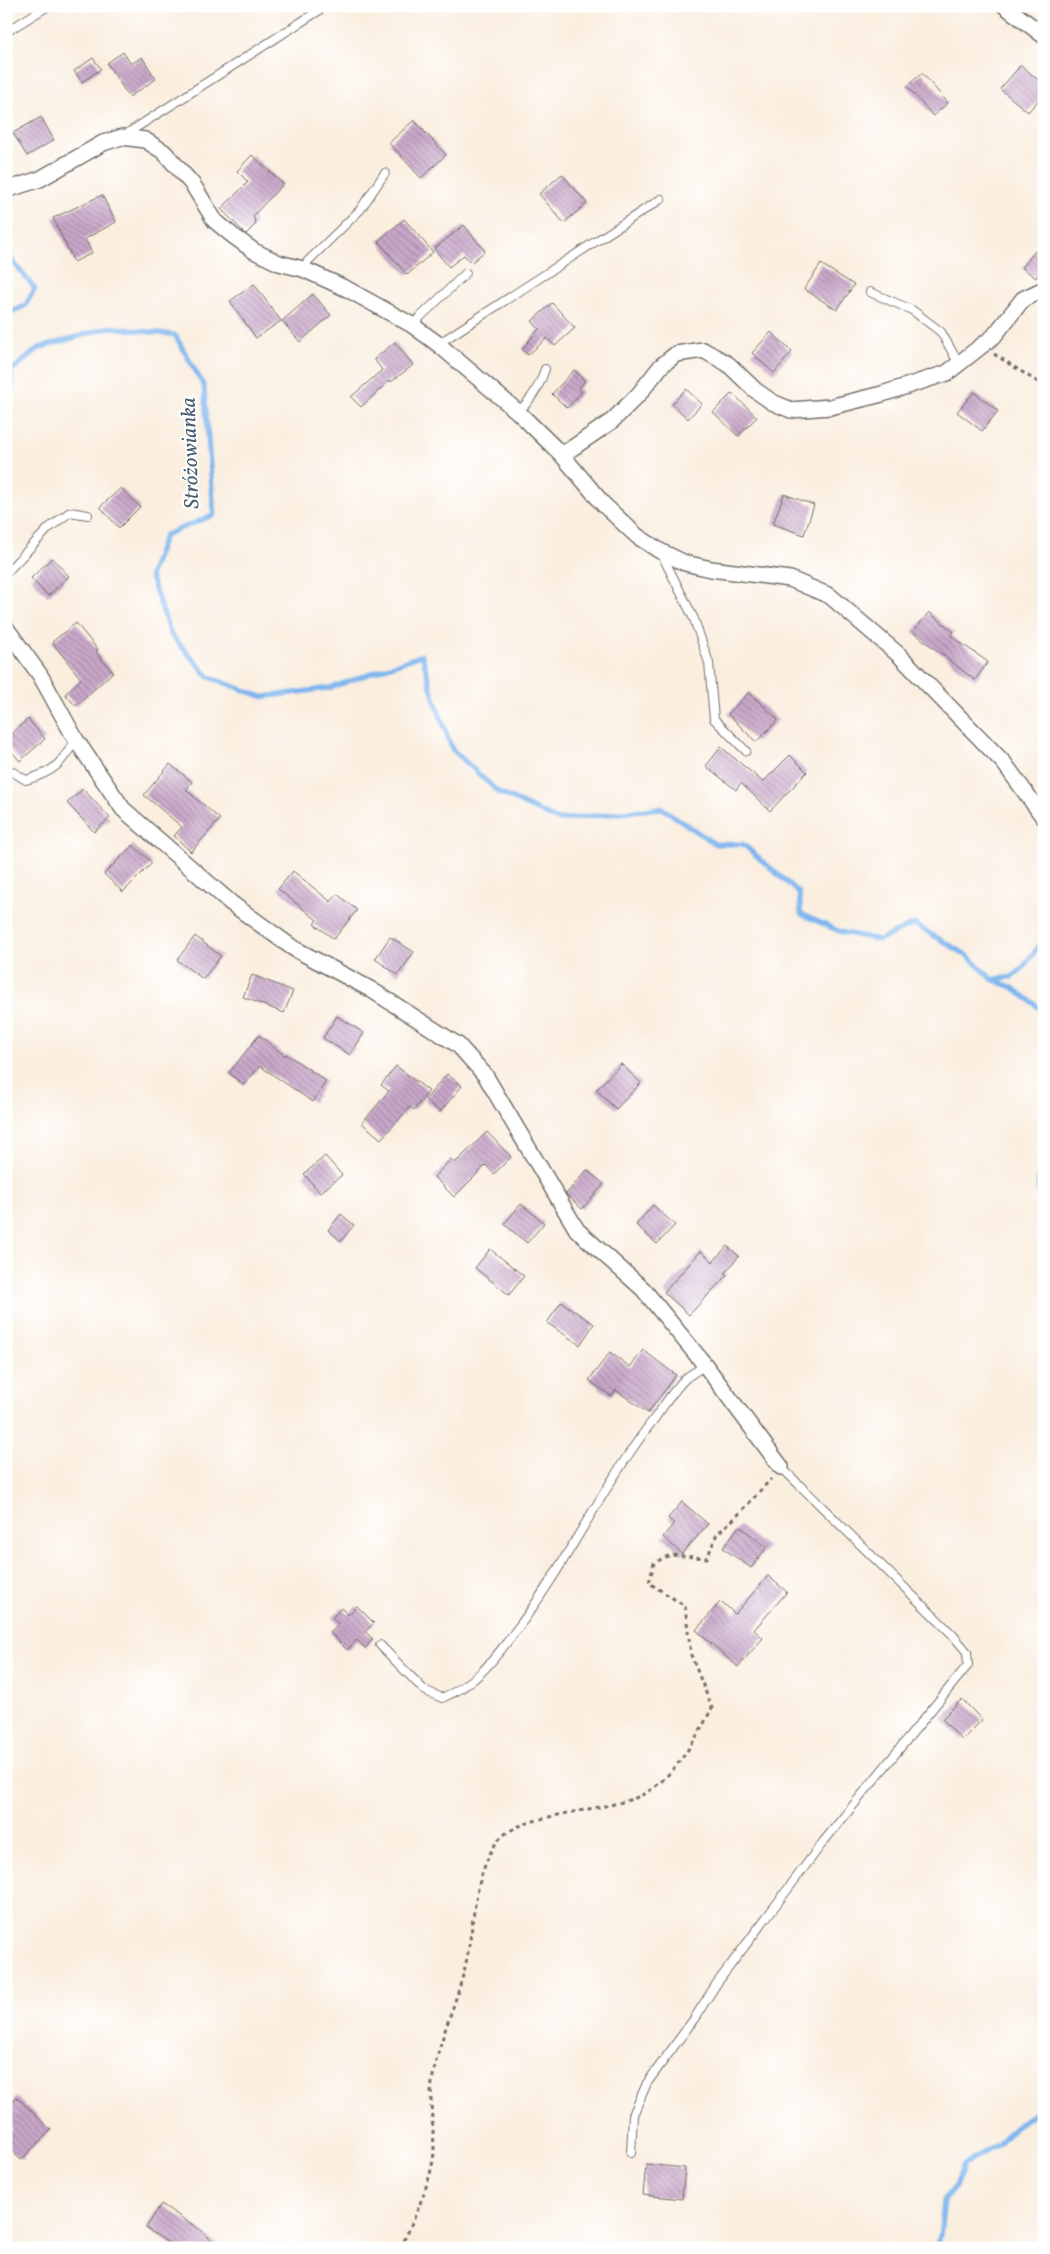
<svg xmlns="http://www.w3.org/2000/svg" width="1050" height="2254" font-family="Vollkorn,serif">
  <defs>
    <pattern id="building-back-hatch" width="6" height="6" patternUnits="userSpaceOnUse" patternTransform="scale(1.25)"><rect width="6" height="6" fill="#c9a7c9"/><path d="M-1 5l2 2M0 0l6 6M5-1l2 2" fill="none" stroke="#a388a3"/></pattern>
  </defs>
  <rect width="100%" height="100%" fill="#fff"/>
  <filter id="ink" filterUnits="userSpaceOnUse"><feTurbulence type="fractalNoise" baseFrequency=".02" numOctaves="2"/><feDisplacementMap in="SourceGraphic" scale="10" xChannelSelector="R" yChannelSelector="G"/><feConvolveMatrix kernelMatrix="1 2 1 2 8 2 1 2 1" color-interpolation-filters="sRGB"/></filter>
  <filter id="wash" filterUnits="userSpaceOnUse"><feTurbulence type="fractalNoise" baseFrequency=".0096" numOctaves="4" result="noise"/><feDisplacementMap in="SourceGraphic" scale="20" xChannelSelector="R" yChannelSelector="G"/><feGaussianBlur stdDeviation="1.12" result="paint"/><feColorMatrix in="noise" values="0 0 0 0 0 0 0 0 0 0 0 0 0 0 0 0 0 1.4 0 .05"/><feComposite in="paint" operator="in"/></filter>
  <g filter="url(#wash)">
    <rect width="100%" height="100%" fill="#faeedf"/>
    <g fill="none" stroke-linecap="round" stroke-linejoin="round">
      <g stroke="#7eb6ee" stroke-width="5">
        <polyline points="6,253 35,289 25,306 6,314"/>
        <polyline points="6,366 11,371 39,348 110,327 175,335 204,386 214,515 165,535 150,575 171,635 209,677 263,697 330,688 422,655 434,698 452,749 498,792 558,820 662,808 715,844 743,844 799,893 801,914 841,932 879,940 914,924 968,956 993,980 1012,987 1035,1004 1044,1013"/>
        <polyline points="6,399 12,386 11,371"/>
        <polyline points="994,979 1012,977 1021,970 1044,939"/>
        <path d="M 1044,1166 C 1034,1183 1039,1191 1044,1210"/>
        <polyline points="937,2248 940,2236 944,2200 956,2186 964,2165 972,2159 998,2145 1014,2127 1044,2107"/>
      </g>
    </g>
    <g id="blocks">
      <g fill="url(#building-back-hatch)">
        <polygon points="123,52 131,64 142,57 156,79 129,97 107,63"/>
        <polygon points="93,58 101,69 82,82 74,71"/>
        <polygon points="1021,65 1044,85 1044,94 1028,112 1000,89"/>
        <polygon points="922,73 948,103 933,116 907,86"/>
        <polygon points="41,117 54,140 27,156 13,133"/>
        <polygon points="414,120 446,155 421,178 389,143"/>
        <polygon points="252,155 283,184 253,216 256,224 246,234 221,209 248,182 237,171"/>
        <polygon points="562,174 587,203 564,223 539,194"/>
        <polygon points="102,195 116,222 85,239 92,253 74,262 53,218"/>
        <polygon points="404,219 433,252 407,275 378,241"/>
        <polygon points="464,225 485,251 471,263 464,255 449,267 434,249"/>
        <polygon points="1035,251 1044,258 1044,268 1036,278 1022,268"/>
        <polygon points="821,264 854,285 837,310 804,289"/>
        <polygon points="254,284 281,321 256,338 230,301"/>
        <polygon points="313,294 331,315 300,342 282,321"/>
        <polygon points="552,303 575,328 555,346 547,338 528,355 522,349 539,329 532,321"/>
        <polygon points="771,332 792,352 774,373 752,353"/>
        <polygon points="395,342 413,365 391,382 390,380 361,407 351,397 382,370 374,359"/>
        <polygon points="574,370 585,381 578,389 582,392 567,408 552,394"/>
        <polygon points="686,389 702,404 688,419 672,404"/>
        <polygon points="974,392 998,411 982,431 957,412"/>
        <polygon points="732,393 757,417 738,436 713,412"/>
        <polygon points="121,488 140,507 119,528 100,507"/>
        <polygon points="784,494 814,505 804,535 773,524"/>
        <polygon points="52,558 69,576 48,596 31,578"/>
        <polygon points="929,612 954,632 951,636 988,662 975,680 913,632"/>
        <polygon points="76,623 98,650 96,652 113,672 76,706 65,694 81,679 52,642"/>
        <polygon points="749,692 778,720 756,742 728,714"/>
        <polygon points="28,719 45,739 20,761 6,745 6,738"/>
        <polygon points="721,747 763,782 790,755 807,772 770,811 741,783 736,790 706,766"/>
        <polygon points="170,764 192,782 186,790 220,819 191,852 174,836 182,827 144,795"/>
        <polygon points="83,789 110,818 94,832 67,803"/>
        <polygon points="133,845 152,863 123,892 104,874"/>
        <polygon points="293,871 331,902 337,894 357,910 334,939 314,924 317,920 278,889"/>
        <polygon points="195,936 221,956 203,979 177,960"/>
        <polygon points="390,937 414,952 398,975 375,959"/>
        <polygon points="252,975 293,991 284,1013 243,997"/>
        <polygon points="337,1016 364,1033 350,1055 323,1038"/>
        <polygon points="259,1035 285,1056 286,1054 326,1081 313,1102 260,1066 244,1085 229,1073"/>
        <polygon points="621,1064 641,1083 616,1109 596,1090"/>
        <polygon points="396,1066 429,1091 414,1110 410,1107 381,1139 362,1123 389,1091 381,1085"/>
        <polygon points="447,1074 462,1086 440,1112 425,1100"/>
        <polygon points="487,1132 511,1157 494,1174 486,1165 454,1197 434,1177 451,1159 455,1163"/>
        <polygon points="325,1156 342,1175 320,1193 304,1174"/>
        <polygon points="587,1170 604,1184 582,1209 566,1194"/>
        <polygon points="521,1204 544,1223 527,1243 504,1224"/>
        <polygon points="653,1205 675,1225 657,1244 636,1225"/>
        <polygon points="341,1214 354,1225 341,1241 328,1230"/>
        <polygon points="727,1246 739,1256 725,1273 727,1275 689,1315 664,1292 701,1251 713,1262"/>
        <polygon points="490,1249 524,1276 509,1295 475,1268"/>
        <polygon points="561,1302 594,1324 580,1345 547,1323"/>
        <polygon points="643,1350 676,1375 648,1413 616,1390 611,1396 589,1380 610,1352 630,1367"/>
        <polygon points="682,1502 708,1524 682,1554 663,1537 674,1523 668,1518"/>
        <polygon points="739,1526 767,1547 751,1568 723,1548"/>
        <polygon points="768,1576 787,1592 754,1630 763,1638 738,1667 696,1630 721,1601 735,1614"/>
        <polygon points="357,1606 374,1623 365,1632 373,1639 365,1648 357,1640 347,1650 330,1633 339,1624 332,1618 341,1608 348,1615"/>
        <polygon points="962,1699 982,1720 962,1740 942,1719"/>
        <polygon points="17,2097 51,2130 21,2160 6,2145 6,2135 13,2129 6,2122 6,2108"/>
        <polygon points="646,2164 685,2168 682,2199 643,2195"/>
        <polygon points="161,2204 202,2231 220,2248 176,2248 146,2228"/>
      </g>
    </g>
  </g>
  <g filter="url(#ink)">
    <use href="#blocks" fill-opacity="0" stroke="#736f6a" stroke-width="1"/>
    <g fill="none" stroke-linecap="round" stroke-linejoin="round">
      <g stroke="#736f6a" stroke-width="10">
        <g id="lane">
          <polyline points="6,32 48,6"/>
          <polyline points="123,136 326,6"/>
          <polyline points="303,269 308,261 360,210 385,173"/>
          <polyline points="870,292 912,310 941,332 959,364"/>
          <polyline points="412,325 466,273"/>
          <polyline points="438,344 661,199"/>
          <path d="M 518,412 C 532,399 539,387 545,369"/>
          <polyline points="661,553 694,619 709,663 714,719 746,751"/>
          <polyline points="6,573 49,528 70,512 88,515"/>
          <path d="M 6,768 L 26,780 C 55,772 60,764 76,740"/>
          <path d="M 380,1645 L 424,1690 L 442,1698 C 477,1683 491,1663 514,1633 C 565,1567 600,1490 651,1423 C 662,1409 673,1390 686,1378 C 692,1373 699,1370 705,1365"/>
          <polyline points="631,2153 633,2115 647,2083 694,2019 717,1983 824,1841 968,1665 967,1652 952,1634 781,1467"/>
        </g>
      </g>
      <g stroke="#736f6a" stroke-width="18">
        <g id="street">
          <polyline points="1005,6 1044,36"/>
          <polyline points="6,190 40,179 103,143 122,137 145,140 164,152 193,185 215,221 232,235 254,251 279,263 303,269 347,289 412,325 438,344 518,412 562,455 603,504 637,536 660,551 685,563 711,569 790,579 830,596 899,655 1004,763 1044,818"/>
          <polyline points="562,455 612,421 639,394 661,366 676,354 703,350 728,364 755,390 772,402 791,410 830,407 882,394 947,373 994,336 1023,299 1044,289"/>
          <polyline points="6,628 40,675 76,740 123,809 231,903 293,948 370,989 458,1045 485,1075 577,1230 643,1289 705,1365 781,1467"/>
        </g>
      </g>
      <g stroke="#736f6a" stroke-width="3" stroke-dasharray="4 4" stroke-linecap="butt">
        <polyline points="994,354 1044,386"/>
        <path d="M 401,2248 C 413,2220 432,2181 434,2151 C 434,2129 429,2105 432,2083 C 437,2043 456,2006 465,1967 C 475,1925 472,1881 496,1843 C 516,1812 609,1812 642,1795 C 672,1780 697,1738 712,1708 L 691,1655 L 685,1606 L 649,1583 L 654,1563 L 670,1555 L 707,1558 L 717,1534 L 737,1516 L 771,1479"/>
      </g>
      <use href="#lane" stroke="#fff" stroke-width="8"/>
      <use href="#street" stroke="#fff" stroke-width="15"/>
    </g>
  </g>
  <g text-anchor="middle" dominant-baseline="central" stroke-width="4" stroke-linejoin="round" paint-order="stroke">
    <g font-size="21" font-style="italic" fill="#485c6f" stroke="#fff">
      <text transform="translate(191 453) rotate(-92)">Stróżowianka</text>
    </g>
  </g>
  <rect width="1050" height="2254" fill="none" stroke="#fff" stroke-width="25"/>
</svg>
